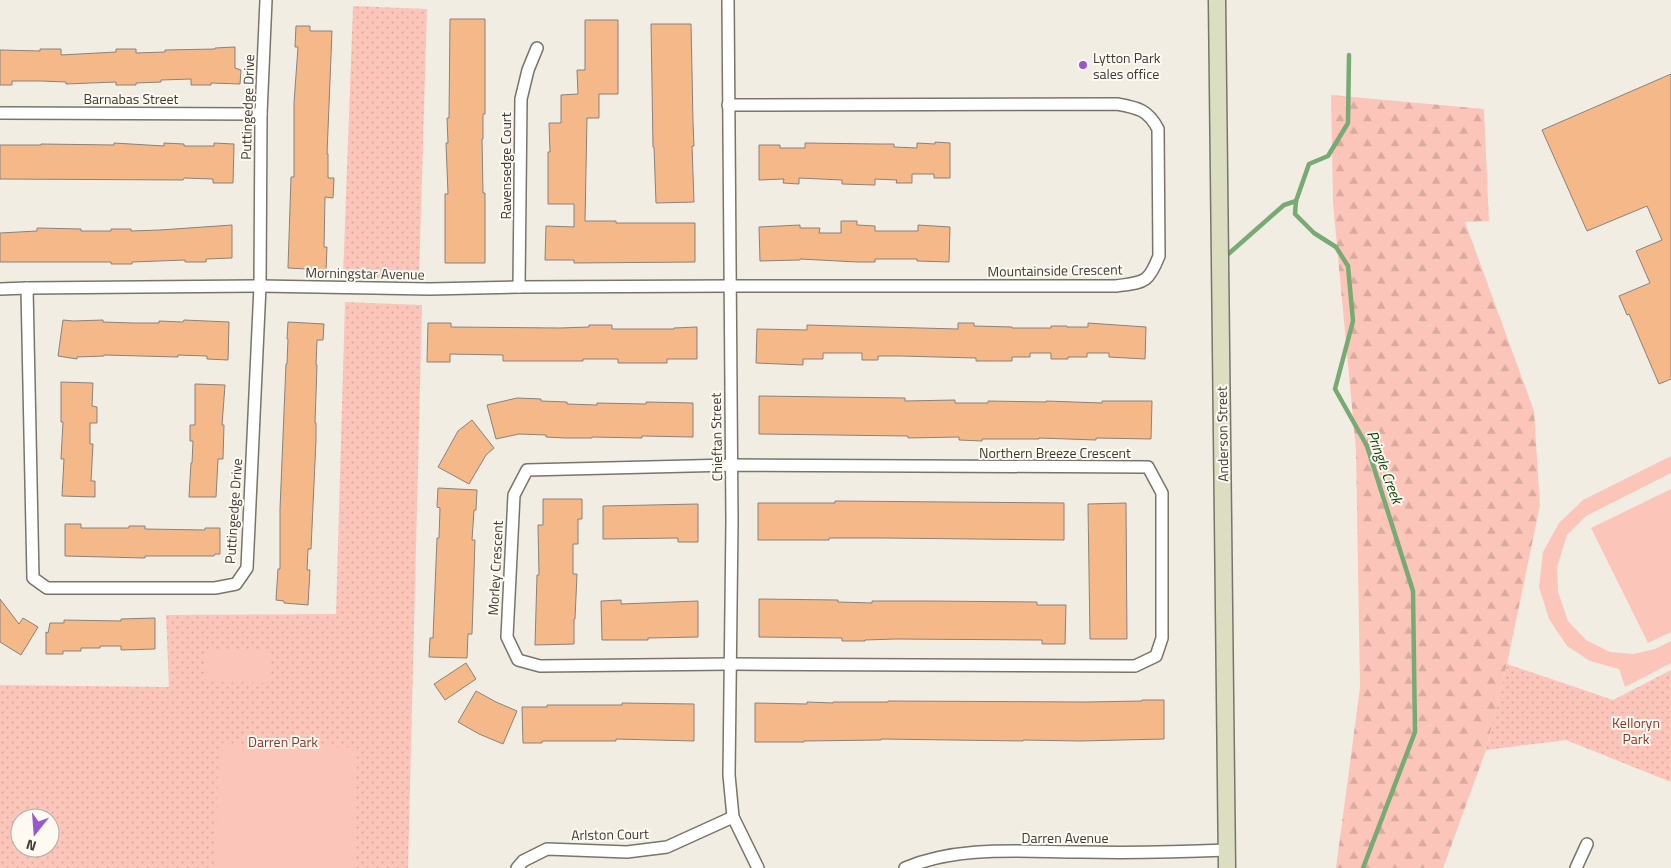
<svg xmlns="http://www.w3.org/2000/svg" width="1671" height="868" font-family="'Titillium Web',sans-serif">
  <defs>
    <pattern id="forest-firs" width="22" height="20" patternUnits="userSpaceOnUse" patternTransform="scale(1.25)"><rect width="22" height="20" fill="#fcc5ba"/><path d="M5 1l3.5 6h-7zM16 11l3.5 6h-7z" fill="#d9aaa0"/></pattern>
    <pattern id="park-dots" width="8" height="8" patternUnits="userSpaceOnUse" patternTransform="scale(1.25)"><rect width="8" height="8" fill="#fcc5ba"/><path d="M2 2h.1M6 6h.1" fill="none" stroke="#d9aaa0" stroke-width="1.8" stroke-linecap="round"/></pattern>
  </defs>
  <rect width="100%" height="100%" fill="#f2ede2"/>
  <polygon fill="url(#forest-firs)" points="1331,95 1484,109 1489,221 1465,222 1534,411 1540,505 1507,664 1486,750 1443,868 1336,868 1360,688 1356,450 1333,203"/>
  <g fill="url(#park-dots)" fill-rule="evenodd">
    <polygon points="353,6 427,9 419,277 343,278"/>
    <path d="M 345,302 L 422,305 L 408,868 L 0,868 L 0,685 L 169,687 L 166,615 L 336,614 ZM 20,818 L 50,818 L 50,848 L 20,848 Z"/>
    <polygon points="1507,664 1613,700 1671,670 1671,782 1566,740 1486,750"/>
  </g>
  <g fill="#fcc5ba">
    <polygon points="1671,456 1671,473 1586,516 1567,535 1557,567 1558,592 1568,621 1586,640 1610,652 1634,654 1655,649 1671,641 1671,663 1625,687 1619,669 1590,661 1567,646 1549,619 1539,587 1543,552 1559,523 1583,500"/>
    <polygon points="1671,489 1671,632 1648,643 1591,528"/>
    <polygon points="206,649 269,649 269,683 205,682"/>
    <polygon points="219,743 357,748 354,868 215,868"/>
  </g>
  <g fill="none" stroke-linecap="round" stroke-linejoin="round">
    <g stroke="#78aa73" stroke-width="4.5">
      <polyline points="1349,55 1348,123 1328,156 1309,164 1296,201 1295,214 1314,233 1336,247 1348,266 1353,321 1335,389 1367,446 1413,591 1415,732 1363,868"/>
      <polyline points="1225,257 1284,205 1296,201"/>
    </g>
  </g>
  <g fill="#f5b889" stroke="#8b827a">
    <polygon points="450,19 485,19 485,114 483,114 483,139 482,139 483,193 485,193 485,263 445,263 445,194 448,194 446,143 448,143 447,118 449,118"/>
    <polygon points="585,20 618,20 618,94 599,94 599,118 587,118 585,221 616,221 616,223 695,223 695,262 574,263 574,260 545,260 546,226 574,227 574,204 548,204 548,152 550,152 549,123 561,123 561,95 578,94 577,70 585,70"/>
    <polygon points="651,24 691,24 693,122 694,146 692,146 694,202 656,203 654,147 653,147"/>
    <polygon points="296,26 310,26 310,31 332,31 327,154 328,154 328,178 334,178 333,198 325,197 324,247 327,247 326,270 288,268 291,177 294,177 294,103 298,47 295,47"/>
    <polygon points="235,47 235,68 241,70 240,84 211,83 211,85 191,85 191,79 161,80 161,82 136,83 136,85 116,85 116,82 66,84 66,82 41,81 12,81 12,85 0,85 0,50 40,51 40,49 61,49 61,55 116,52 116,49 136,49 136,53 165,52 165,50 215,49 215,48"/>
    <polygon points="1671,74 1671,379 1659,384 1629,314 1627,315 1619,296 1650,283 1636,251 1662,240 1647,206 1587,231 1542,130"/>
    <polygon points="935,142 950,143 950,178 934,178 934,174 912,174 912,183 896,183 897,180 875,179 875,185 842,184 842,180 799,178 799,184 783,183 784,179 759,180 759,145 780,145 780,148 805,148 805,143 879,144 894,144 894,147 917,148 917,143 935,144"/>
    <polygon points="114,143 164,146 164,143 184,144 184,146 214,146 214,143 234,144 233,183 213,183 213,179 184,178 183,180 0,179 0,145 41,145 41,144 114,145"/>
    <polygon points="841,221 857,221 857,225 875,226 875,231 918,231 918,225 950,227 949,262 917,261 917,259 875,259 875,262 857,262 800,259 800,260 760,261 759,227 800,225 800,228 820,228 819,233 841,233"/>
    <polygon points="232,225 232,258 206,259 206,262 185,262 185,260 132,262 132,264 111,264 111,262 0,262 0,233 37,231 37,228 81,229 81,231 111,231 111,229 131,229 131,231 160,230"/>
    <polygon points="63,320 73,321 103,320 103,322 133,323 159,323 159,321 183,322 184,320 229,322 228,360 207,359 207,356 178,355 178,357 104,355 104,356 77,357 77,359 58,356"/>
    <polygon points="288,322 324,324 323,340 317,340 316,365 317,365 315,423 316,423 316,440 311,549 308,549 307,570 310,570 308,605 284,603 284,601 276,600 278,569 280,569 280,509 286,364 287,364 288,339 287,339"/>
    <polygon points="428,323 451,323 451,327 560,328 589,327 589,325 612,325 612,329 674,329 674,328 697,327 697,359 667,359 667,363 618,363 618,359 583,359 583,361 503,361 503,355 450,354 450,362 427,362"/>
    <polygon points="958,323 974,323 974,326 1012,327 1012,328 1051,328 1051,326 1067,326 1067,327 1088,327 1088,323 1146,327 1145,359 1109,357 1109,353 1087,353 1087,357 1068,357 1068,359 1051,359 1051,353 1030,353 1030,357 1012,357 1012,361 976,361 976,358 900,356 878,356 878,360 862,360 862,353 823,353 823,359 803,359 803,365 756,363 757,329 807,330 807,325 958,329"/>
    <polygon points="61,382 93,383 92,406 97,407 97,423 90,423 90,444 93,444 91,481 95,481 95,497 62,496 64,459 61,459 63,422 61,422"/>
    <polygon points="195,384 225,385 222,425 224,425 223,459 218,459 216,497 189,497 191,463 192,463 193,441 190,441 190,425 195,425"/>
    <polygon points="759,396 905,398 905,401 955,400 955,403 988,403 988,401 1046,402 1046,401 1102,403 1102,401 1152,401 1151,439 1096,438 1096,440 1039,438 1039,439 982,439 982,441 959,440 959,437 908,438 908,436 759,434"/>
    <polygon points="517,398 541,399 541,401 567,402 567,404 597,405 597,403 646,404 646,402 693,403 693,437 642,436 642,438 592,437 592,438 566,438 546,437 546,435 519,434 496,439 487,405"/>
    <polygon points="472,420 494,448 486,455 469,484 438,467 458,431"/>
    <polygon points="438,488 477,490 476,510 474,510 472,540 475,540 472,634 468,634 467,658 429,657 430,638 433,638 437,538 439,538 440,508 437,507"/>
    <polygon points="543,499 582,499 582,519 578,519 578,544 573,544 573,574 577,574 575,619 574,619 574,644 535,645 537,575 539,575 538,525 543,525"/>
    <polygon points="835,501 1064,503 1064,540 884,538 829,538 829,540 758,540 758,503 835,503"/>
    <polygon points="1126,503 1127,639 1090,639 1088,504"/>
    <polygon points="698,504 698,542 678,542 678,538 603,539 603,506"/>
    <polygon points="65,524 81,524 81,528 129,528 129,526 145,526 145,529 205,530 205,528 220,528 220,554 215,554 214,556 145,556 145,558 65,556"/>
    <polygon points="0,599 19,624 23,618 38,627 21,655 0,642"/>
    <polygon points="759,599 838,600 838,602 872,603 872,601 929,601 1037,602 1037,605 1066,605 1065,644 1042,644 1042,640 895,639 865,640 865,641 842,641 842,638 759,637"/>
    <polygon points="621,600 621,604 698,601 698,637 648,638 648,640 602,640 601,601"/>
    <polygon points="155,618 155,649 121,650 121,646 100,646 100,648 81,648 81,651 63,651 63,654 46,654 46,632 48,633 50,623 64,623 64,620 121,621 121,619"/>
    <polygon points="466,663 476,679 445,700 434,684"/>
    <polygon points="476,691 496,702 517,711 503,744 479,734 458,722"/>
    <polygon points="1142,700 1164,700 1164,739 1080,741 1023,740 1023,741 881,739 881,740 804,741 804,742 755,742 755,703 807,704 807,702 833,703 833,702 888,702 888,701 1087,702 1142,701"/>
    <polygon points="622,703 694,704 694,741 616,739 616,741 542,741 542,743 523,743 522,707 547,707 547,705 622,705"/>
  </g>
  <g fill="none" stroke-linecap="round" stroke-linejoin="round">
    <g stroke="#79756b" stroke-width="14">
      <g id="street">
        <polyline points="728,0 732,521 729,775 733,817 758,868"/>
        <polyline points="0,113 261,114"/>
        <polyline points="519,287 521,99 528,70 537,48"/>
        <polyline points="27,288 33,578 47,588 215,588 236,584 247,568 260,286 261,114 266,0"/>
        <path d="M 0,289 L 27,288 L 260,286 L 430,289 L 519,287 L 730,286 L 1116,286 C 1144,282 1148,284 1159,256 L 1158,129 C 1148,110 1139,108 1117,104 L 728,105"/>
        <polygon points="731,465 1148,467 1162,493 1162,638 1156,656 1135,666 731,664 540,666 518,660 507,637 514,495 527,470"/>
        <polyline points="517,868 523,861 547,849 627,852 667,847 733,817"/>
        <path d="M 905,868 C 960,845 1023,852 1082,852 C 1130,853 1178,852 1227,850"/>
        <polyline points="1576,868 1587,844"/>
      </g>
    </g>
    <g stroke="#79756b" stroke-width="19">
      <polyline id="secondary" points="1217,0 1227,868"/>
    </g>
    <use href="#street" stroke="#fff" stroke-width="11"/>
    <use href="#secondary" stroke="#dbdec1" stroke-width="16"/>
  </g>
  <circle fill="#9958cd" stroke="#fefaf1" stroke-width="2" cx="1083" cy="65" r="5"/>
  <g text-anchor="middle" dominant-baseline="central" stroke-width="4" stroke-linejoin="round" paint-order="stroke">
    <g font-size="14" fill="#3d3b37" stroke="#fefaf1" text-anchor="start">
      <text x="1093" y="57">Lytton Park<tspan x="1093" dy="16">sales office</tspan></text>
    </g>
    <g font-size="14" fill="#3d3b37" stroke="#fefaf1">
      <text x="131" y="98">Barnabas Street</text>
      <text transform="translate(247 107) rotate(-88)">Puttingedge Drive</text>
      <text transform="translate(505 166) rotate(-90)">Ravensedge Court</text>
      <text transform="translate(1055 270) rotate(-1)">Mountainside Crescent</text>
      <text transform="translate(365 273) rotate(1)">Morningstar Avenue</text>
      <text transform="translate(1222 434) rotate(-91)">Anderson Street</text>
      <text transform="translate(716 437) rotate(-91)">Chieftan Street</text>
      <text x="1055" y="452">Northern Breeze Crescent</text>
      <text transform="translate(233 511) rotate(-86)">Puttingedge Drive</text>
      <text transform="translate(495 568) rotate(-87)">Morley Crescent</text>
      <text transform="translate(610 834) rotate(-1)">Arlston Court</text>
      <text x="1065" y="837">Darren Avenue</text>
    </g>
    <g font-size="14" fill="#8e3427" stroke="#fefaf1">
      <text x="1636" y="722">Kelloryn<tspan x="1636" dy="16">Park</tspan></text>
      <text x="283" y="741">Darren Park</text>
    </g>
    <g font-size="15" font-style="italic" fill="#083e06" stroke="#fefaf1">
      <text transform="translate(1385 467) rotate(70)">Pringle Creek</text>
    </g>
  </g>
  <g transform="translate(35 833) rotate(197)"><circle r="24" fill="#fefaf1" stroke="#b1aea7"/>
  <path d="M0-4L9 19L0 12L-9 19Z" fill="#9958cd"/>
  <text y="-8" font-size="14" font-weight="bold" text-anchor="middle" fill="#3d3b37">N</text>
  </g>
</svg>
